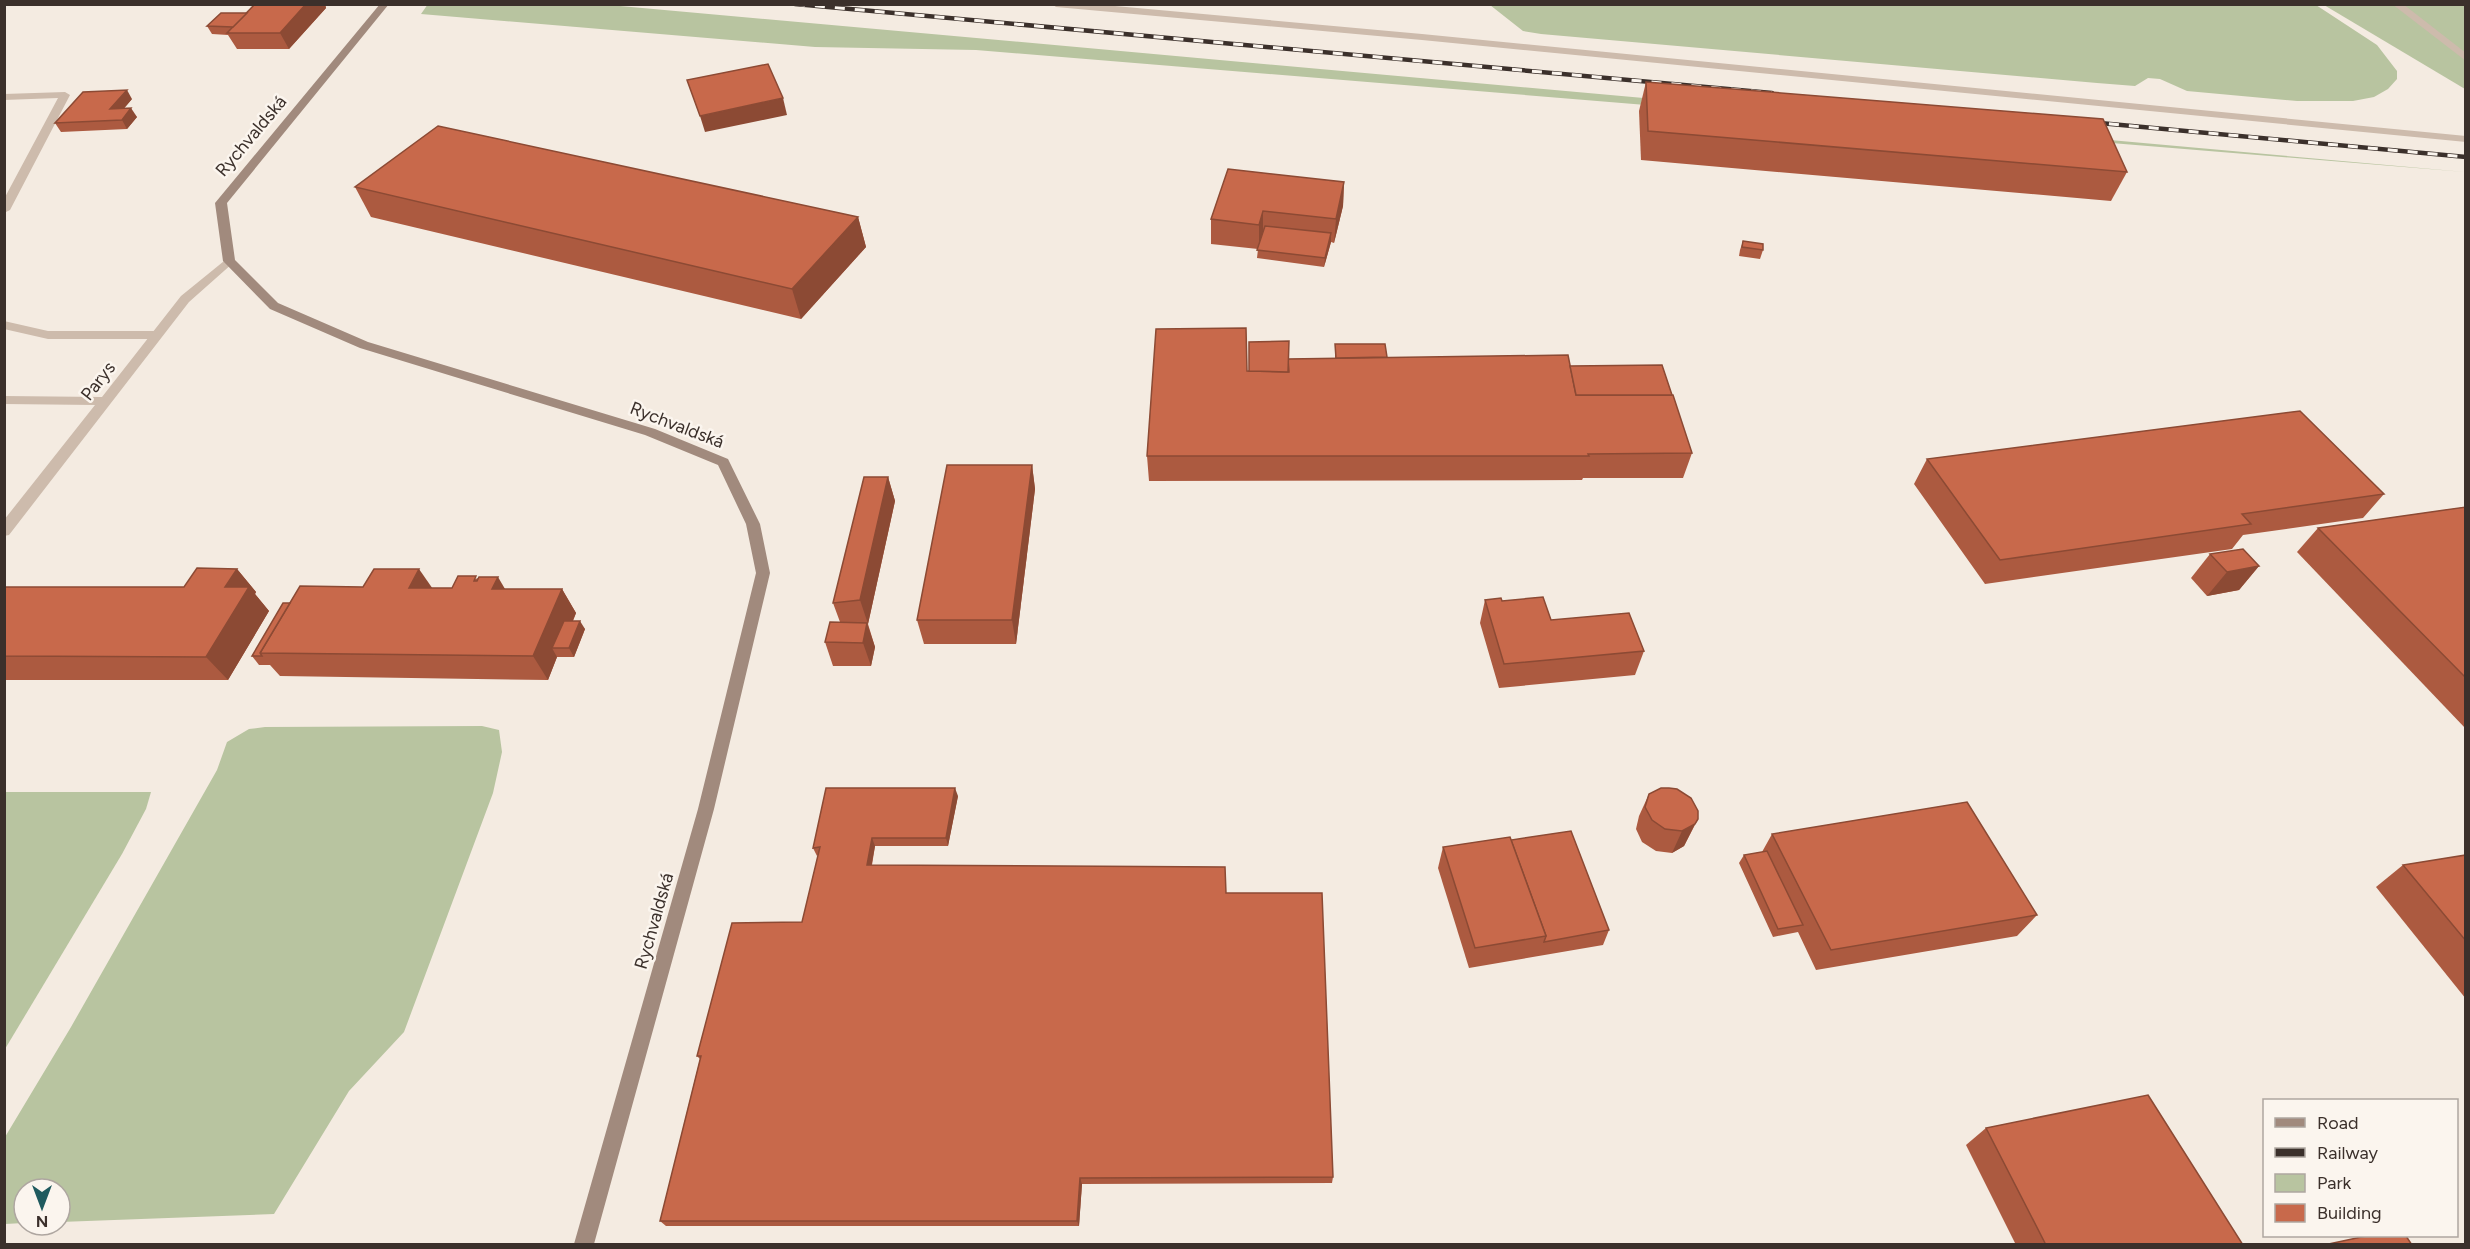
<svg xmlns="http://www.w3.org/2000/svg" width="2470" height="1249" font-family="Figtree,sans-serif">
  <rect width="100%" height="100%" fill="#f4ebe1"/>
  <g fill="#b8c4a0">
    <polygon points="428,4 609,5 2465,172 976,50 815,47 421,14"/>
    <polygon points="1490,5 2316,5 2377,45 2397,71 2397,79 2388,89 2374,97 2353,101 2297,101 2187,91 2160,79 2148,78 2135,86 2097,83 1541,34 1523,31"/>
    <polygon points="2324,5 2465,5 2465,89"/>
    <polygon points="482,726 499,730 502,752 493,793 404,1032 349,1091 274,1214 60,1222 60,1189 24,1189 24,1223 5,1224 5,1137 71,1027 217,770 227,742 249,729 265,727"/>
    <polygon points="5,792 151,792 146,809 122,854 5,1049"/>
  </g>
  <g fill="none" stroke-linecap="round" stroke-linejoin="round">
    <g fill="#cdbbac" fill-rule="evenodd">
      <polygon points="65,92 70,95 10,210 4,213 4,199 58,98 4,100 4,94"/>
      <polygon points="4,321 48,331 156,331 162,335 156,339 48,339 4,329"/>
    </g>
    <g fill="#cdbbac" fill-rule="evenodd">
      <polygon points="1052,4 1093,4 1422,34 2466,136 2466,142 1422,40 1056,7"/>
      <polygon points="2392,4 2403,4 2466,53 2466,61"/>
      <polygon points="229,257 233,259 233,263 189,302 9,535 4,536 4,520 95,405 4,404 4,396 102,397 181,296"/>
    </g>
    <polygon fill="#a18a7d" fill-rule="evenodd" points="380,4 389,4 227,203 235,260 278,303 368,342 655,429 728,459 760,524 770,573 714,809 594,1244 574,1244 698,809 756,573 746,524 718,465 645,435 360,348 270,309 223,261 215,203"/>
    <g stroke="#3b302b" stroke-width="4.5">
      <g id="rail">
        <polyline points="795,4 1772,93"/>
        <polyline points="2089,122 2466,157"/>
      </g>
    </g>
    <use href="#rail" stroke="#fbf5ee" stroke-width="3" stroke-dasharray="10" stroke-linecap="butt"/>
  </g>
  <g fill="#ac5a40">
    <polygon points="255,4 325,4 326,8 289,49 237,49 228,35 212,34 207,26 247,13"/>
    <polygon points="1646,82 2127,172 2111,201 1641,160 1639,111"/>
    <polygon points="132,99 124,108 137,117 127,129 61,132 55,123"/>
    <polygon points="1344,182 1343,206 1334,243 1331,242 1324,267 1257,258 1258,249 1211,244 1211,219"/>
    <polygon points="355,187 858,217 866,247 801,319 371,217"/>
    <polygon points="1743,241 1763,250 1760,259 1739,256 1740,250"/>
    <polygon points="1335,344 1387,357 1570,366 1672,395 1692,453 1683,478 1583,478 1582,480 1149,481 1147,456 1247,371 1289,359 1335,358"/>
    <polygon points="1927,459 2384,494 2363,518 2243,535 2232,549 1985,584 1914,484"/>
    <polygon points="1032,465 1035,489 1016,644 924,644 917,620"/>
    <polygon points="888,477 895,501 868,624 875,647 871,666 833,666 825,642 840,622 833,603"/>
    <polygon points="2466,507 2466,729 2297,552 2318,528"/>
    <polygon points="2210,554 2259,566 2239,590 2207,596 2191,578"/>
    <polygon points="237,569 256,592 255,594 269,611 228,680 4,680 4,587 184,587"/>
    <polygon points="478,578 505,589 562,589 576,613 573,621 585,629 574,657 557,657 548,680 280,676 270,665 259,665 252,656 432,588 452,588"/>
    <polygon points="1485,600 1502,601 1551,620 1644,651 1635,675 1499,688 1480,623"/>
    <polygon points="1649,794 1698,819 1684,846 1672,853 1656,851 1642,842 1636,829 1639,816"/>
    <polygon points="958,796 948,846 875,846 872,865 1226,893 1333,1177 1332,1183 1082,1184 1079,1226 666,1226 660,1221 700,1059 697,1056 802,922 818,855 817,856 813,848"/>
    <polygon points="1772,834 2037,915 2017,936 1816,970 1798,932 1773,937 1739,863 1744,855 1762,852"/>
    <polygon points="1511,840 1609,930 1603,945 1469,968 1438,868 1443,847"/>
    <polygon points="2466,855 2466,999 2376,887 2403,865"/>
    <polygon points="1986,1128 2243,1245 2016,1245 1966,1145"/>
  </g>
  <g fill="#8c4a34">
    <polygon points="306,4 325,4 326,8 289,49 280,33"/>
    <polygon points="127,90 132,99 116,118 110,109"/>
    <polygon points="783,98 787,115 705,132 700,116"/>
    <polygon points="131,108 137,117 127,129 122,120"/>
    <polygon points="1344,182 1343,206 1334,243 1336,219"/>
    <polygon points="1263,211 1263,235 1259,249 1259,225"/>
    <polygon points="858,217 866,247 801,319 792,289"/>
    <polygon points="1331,233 1331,242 1324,267 1325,258"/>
    <polygon points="1032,465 1035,489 1016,644 1012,620"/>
    <polygon points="888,477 895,501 868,624 860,600"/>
    <polygon points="2259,566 2239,590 2207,596 2227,572"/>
    <polygon points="237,569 256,592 255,594 269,611 228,680 206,657 225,587"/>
    <polygon points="419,569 435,592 409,588"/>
    <polygon points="498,577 512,601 492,589"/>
    <polygon points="562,589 576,613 561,648 552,648 557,657 548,680 533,656"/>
    <polygon points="580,621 585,629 574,657 569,648"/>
    <polygon points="867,623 875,647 871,666 863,643"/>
    <polygon points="955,788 958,796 948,846 946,838"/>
    <polygon points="1695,824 1684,846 1672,853 1682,831"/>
    <polygon points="872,838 875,846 870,873 867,865"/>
    <polygon points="1080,1178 1082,1184 1079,1226 1077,1221"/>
  </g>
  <g fill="#c8694b" stroke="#8c4a34" stroke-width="1.5">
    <polygon points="255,4 306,4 280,33 227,33"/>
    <polygon points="221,13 247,13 233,27 207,26"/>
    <polygon points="768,64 783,98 700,116 687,80"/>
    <polygon points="1646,82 2103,119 2127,172 1648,131"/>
    <polygon points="127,90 110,109 131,108 122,120 55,123 83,92"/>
    <polygon points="438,126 858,217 792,289 355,187"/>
    <polygon points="1228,169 1344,182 1336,219 1263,211 1259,225 1211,219"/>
    <polygon points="1265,226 1331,233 1325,258 1257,250"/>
    <polygon points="1743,241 1763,244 1763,250 1742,247"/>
    <polygon points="1246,328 1247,371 1289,372 1288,359 1568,355 1576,395 1673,395 1692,453 1588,454 1589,456 1147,456 1156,329"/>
    <polygon points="1289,341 1288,372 1249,371 1249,342"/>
    <polygon points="1335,344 1385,344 1387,357 1336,358"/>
    <polygon points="1662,365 1672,395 1576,395 1570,366"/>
    <polygon points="2300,411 2384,494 2242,514 2251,524 2000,560 1927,459"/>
    <polygon points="947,465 1032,465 1012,620 917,620"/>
    <polygon points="864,477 888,477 860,600 833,603"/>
    <polygon points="2466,507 2466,678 2318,528"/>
    <polygon points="2243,549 2259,566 2227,572 2210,554"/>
    <polygon points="197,568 237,569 225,587 249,587 206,657 4,656 4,587 184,587"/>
    <polygon points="374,569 419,569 409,588 452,588 458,576 476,576 474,581 477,581 479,577 498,577 492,589 562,589 533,656 260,653 300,586 363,587"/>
    <polygon points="1543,597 1551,620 1629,613 1644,651 1504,664 1485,600 1501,598 1502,601"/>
    <polygon points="283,603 290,603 260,653 262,656 252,656"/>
    <polygon points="564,621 580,621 569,648 552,648"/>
    <polygon points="830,622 867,623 863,643 825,642"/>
    <polygon points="826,788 955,788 946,838 872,838 867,865 1225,867 1226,893 1322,893 1333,1177 1080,1178 1077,1221 660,1221 701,1056 697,1056 732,923 802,922 820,847 813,848"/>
    <polygon points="1661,788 1669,788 1677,789 1691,798 1698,811 1698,819 1695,824 1682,831 1665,829 1652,820 1645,807 1649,794"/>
    <polygon points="1967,802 2037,915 1831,950 1772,834"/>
    <polygon points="1571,831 1609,930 1544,942 1546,936 1511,840"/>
    <polygon points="1510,837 1546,936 1475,948 1443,847"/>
    <polygon points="1767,851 1803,925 1778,929 1744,855"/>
    <polygon points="2466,855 2466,941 2403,865"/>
    <polygon points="2148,1095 2243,1245 2046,1245 1986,1128"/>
    <polygon points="2366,1236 2406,1236 2412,1245 2324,1245"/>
  </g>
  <g text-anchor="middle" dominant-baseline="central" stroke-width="5" stroke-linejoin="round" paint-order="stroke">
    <g font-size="18" fill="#3b302b" stroke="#fbf5ee">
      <text transform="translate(251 136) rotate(-50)">Rychvaldská</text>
      <text transform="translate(98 381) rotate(-52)">Parys</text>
      <text transform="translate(677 425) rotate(21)">Rychvaldská</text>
      <text transform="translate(654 921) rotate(-74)">Rychvaldská</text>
    </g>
  </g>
  <rect width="2470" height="1249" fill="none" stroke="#3b302b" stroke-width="12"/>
  <rect x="2263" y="1099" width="195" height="138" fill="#fbf5ee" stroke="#aea6a0" stroke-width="1.5"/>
  <rect x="2275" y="1118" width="30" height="9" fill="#a18a7d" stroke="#aea6a0" stroke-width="1.5"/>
  <text x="2317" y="1129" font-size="18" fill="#3b302b">Road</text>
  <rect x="2275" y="1148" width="30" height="9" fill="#3b302b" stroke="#aea6a0" stroke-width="1.5"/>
  <text x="2317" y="1159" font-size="18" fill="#3b302b">Railway</text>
  <rect x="2275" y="1174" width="30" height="18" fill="#b8c4a0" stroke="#aea6a0" stroke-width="1.5"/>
  <text x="2317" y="1189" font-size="18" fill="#3b302b">Park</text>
  <rect x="2275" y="1204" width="30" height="18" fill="#c8694b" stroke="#aea6a0" stroke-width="1.5"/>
  <text x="2317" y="1219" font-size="18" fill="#3b302b">Building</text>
  <g transform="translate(42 1207) rotate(180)"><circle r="28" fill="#fbf5ee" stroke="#aea6a0" stroke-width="1.5"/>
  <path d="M0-4.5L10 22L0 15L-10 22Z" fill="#1f5a5e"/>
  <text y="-9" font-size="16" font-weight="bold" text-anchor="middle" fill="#3b302b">N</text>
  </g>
</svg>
